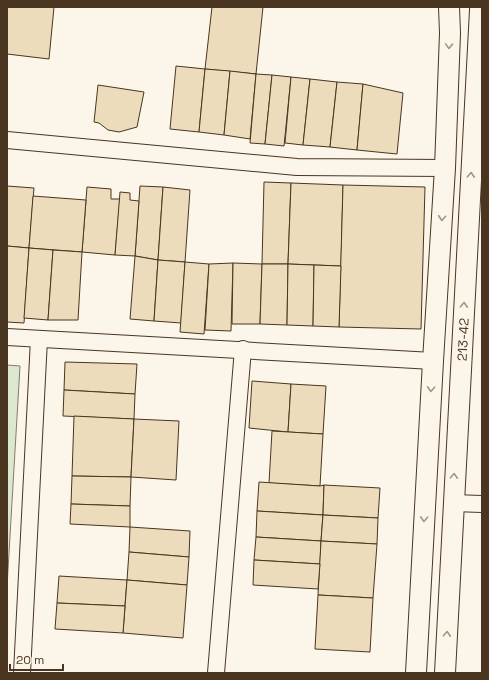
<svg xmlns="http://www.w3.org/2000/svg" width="489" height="680" font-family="'Space Grotesk',sans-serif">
  <rect width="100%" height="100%" fill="#fbf6e9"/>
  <polygon fill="#dce7d0" stroke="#887966" points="7,365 20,366 7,587"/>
  <g fill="#ecdcbc" stroke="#4a3520">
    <polygon points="7,7 54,7 49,59 7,54"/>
    <polygon points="212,7 263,7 256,74 205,69"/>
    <polygon points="176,66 205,69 199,132 170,129"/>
    <polygon points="205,69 230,71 224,135 199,132"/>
    <polygon points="230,71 256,74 250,139 224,135"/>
    <polygon points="256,74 272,75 265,144 250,143"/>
    <polygon points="272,75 291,77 284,146 265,144"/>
    <polygon points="291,77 310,79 303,145 285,143"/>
    <polygon points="310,79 337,82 330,147 303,145"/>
    <polygon points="337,82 363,84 357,150 330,147"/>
    <polygon points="363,84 403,93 397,154 357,150"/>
    <polygon points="98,85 144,92 137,127 119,132 108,130 99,123 94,122"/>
    <polygon points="264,182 291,183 288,264 262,264"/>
    <polygon points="291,183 343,185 341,266 288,264"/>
    <polygon points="343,185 425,187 421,329 339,327"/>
    <polygon points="7,186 34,188 29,248 7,246"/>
    <polygon points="140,186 163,187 158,260 135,256"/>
    <polygon points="87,187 111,189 111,199 120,199 115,255 82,252"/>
    <polygon points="163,187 190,190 185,262 158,260"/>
    <polygon points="120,192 130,193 130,200 139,201 135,256 115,255"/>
    <polygon points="33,196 86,200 82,252 29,248"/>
    <polygon points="7,246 29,248 24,323 7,322"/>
    <polygon points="29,248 53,250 48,320 24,318"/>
    <polygon points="53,250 82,252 78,320 48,320"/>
    <polygon points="135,256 158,260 154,321 130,319"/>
    <polygon points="158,260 185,262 181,323 154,321"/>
    <polygon points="185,262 209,264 204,334 180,332"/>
    <polygon points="233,263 231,331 205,330 209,264"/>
    <polygon points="233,263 262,264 260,324 232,324"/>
    <polygon points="262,264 288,264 287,325 260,324"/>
    <polygon points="288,264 314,265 313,326 287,325"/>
    <polygon points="314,265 341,266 339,327 313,326"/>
    <polygon points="65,362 137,364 135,394 64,390"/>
    <polygon points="252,381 291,384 288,432 249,428"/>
    <polygon points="291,384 326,386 323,434 288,432"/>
    <polygon points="64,390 135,394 134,419 63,416"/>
    <polygon points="74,416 134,419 131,477 72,476"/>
    <polygon points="134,419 179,421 176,480 131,477"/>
    <polygon points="272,431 323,434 320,486 269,483"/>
    <polygon points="72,476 131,477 130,506 71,504"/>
    <polygon points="259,482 320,486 324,485 323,515 257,511"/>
    <polygon points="324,485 380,488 378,518 323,515"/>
    <polygon points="71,504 130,506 130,527 70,524"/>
    <polygon points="257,511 323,515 321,541 256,537"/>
    <polygon points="323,515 378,518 377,544 321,541"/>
    <polygon points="130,527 190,531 189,557 129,552"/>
    <polygon points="256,537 321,541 320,564 254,560"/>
    <polygon points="321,541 377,544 373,598 318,595"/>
    <polygon points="129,552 189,557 187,585 127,580"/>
    <polygon points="254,560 320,564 318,589 253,585"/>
    <polygon points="59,576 127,580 125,606 57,603"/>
    <polygon points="127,580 187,585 183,638 123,633"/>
    <polygon points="318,595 373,598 370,652 315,649"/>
    <polygon points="57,603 125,606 123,633 55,629"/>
  </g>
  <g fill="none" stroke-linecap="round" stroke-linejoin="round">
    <g stroke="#4a3520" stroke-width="18">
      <g id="minor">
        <polyline points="7,140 297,167 445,168"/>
        <polyline points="7,337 433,361"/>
        <polyline points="453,503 482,504"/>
        <polyline points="22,673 39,339"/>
        <polyline points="216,673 243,349"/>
      </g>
    </g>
    <g stroke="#4a3520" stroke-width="22">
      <g id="tertiary">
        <polyline points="416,673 433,361 445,168 450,33 449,7"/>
        <path id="s1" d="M 445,673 L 480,10 L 482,7"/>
      </g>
    </g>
    <use href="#minor" stroke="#fbf6e9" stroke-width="16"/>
    <use href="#tertiary" stroke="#fbf6e9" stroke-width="20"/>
  </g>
  <defs><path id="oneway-chevron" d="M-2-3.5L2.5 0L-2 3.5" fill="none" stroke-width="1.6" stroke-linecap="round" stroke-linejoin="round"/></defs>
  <g stroke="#a29684">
    <use href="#oneway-chevron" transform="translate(449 46) rotate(92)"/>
    <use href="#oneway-chevron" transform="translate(471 175) rotate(-87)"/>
    <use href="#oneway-chevron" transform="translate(442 218) rotate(94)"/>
    <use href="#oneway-chevron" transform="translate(464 305) rotate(-87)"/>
    <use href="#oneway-chevron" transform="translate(431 389) rotate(93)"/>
    <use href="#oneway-chevron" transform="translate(454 476) rotate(-87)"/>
    <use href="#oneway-chevron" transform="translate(424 519) rotate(93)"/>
    <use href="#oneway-chevron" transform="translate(447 634) rotate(-87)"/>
  </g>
  <g text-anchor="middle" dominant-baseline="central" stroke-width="3" stroke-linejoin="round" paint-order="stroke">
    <g font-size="13" fill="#4a3520" stroke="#fbf6e9">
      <text stroke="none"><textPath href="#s1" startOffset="334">213-42</textPath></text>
    </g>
  </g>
  <rect width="489" height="680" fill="none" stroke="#4a3520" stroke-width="16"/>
  <path d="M10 664v6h53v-6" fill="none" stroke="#4a3520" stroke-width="2"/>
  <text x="16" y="664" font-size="12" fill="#4a3520" stroke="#fbf6e9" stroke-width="3" paint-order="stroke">20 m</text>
</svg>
